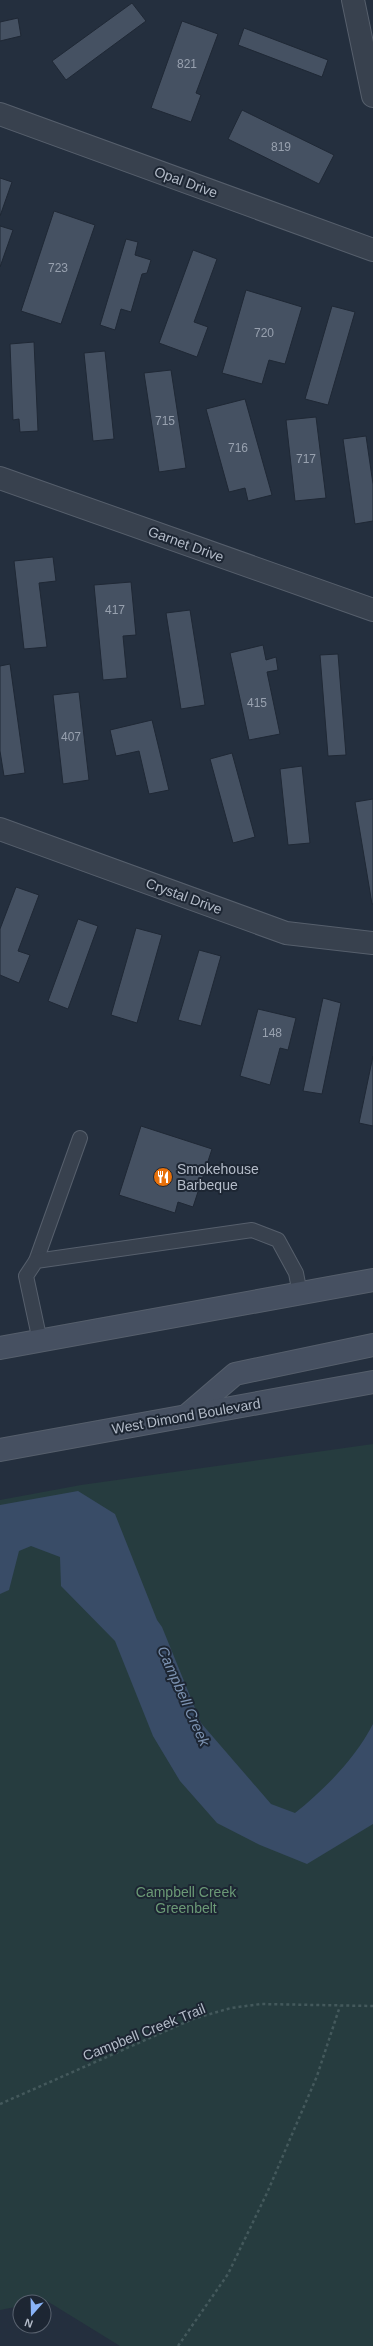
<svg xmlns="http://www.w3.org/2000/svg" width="373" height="2346" font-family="Arial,sans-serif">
  <rect width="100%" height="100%" fill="#242f3e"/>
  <polygon fill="#263c3f" points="373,1444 373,2346 120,2346 47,2301 20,2302 20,2306 0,2310 0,1500 81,1485"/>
  <path fill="#394c67" d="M 78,1491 L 115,1514 L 157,1620 L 162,1627 L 201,1723 L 271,1804 L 295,1813 C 325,1789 355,1759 373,1724 L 373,1824 L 307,1864 L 260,1845 L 217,1823 L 180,1781 L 153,1736 L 115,1641 L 61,1586 L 60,1557 L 31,1546 L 19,1551 L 9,1590 L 0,1594 L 0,1505 Z"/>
  <g fill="#455162" stroke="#1f2835">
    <polygon points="132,3 146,21 66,80 52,61"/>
    <polygon points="18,18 21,36 0,41 0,22"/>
    <polygon points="182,21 218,34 196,93 201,95 191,122 151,108"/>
    <polygon points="244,28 328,60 322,77 238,45"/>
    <polygon points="242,110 334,155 319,184 228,139"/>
    <polygon points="0,178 12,182 0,216"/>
    <polygon points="54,211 95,225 61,324 21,311"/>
    <polygon points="0,226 13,230 0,267"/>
    <polygon points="126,239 138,242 135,255 151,260 147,273 142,274 131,312 121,309 115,330 100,325"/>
    <polygon points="193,250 217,259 194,322 208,327 197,357 159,343"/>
    <polygon points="246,290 302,307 285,364 269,360 262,384 222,373"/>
    <polygon points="332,306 355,312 328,405 305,399"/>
    <polygon points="34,342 38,431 20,432 19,419 13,420 10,344"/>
    <polygon points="105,351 114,439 93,441 84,353"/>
    <polygon points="171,370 186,468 159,472 144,373"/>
    <polygon points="245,399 272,495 248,501 245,488 229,492 206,409"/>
    <polygon points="316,417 326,498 295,501 286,420"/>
    <polygon points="366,436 373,484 373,521 355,524 343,439"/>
    <polygon points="53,557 56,581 39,583 47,647 24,649 14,561"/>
    <polygon points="131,582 136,635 123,636 127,678 103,680 94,585"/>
    <polygon points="190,610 205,705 181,709 166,613"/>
    <polygon points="263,645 266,660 276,657 278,670 267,672 280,734 249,740 230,653"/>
    <polygon points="338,654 346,755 328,756 320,655"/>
    <polygon points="10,664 25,773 4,776 0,751 0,666"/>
    <polygon points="79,692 89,780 63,784 53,695"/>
    <polygon points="152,720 169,790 149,794 139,751 116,756 110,730"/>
    <polygon points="232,753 255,837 233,843 210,759"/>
    <polygon points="302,766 310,843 288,845 280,769"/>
    <polygon points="373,799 373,904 372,904 355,802"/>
    <polygon points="16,887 39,895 18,951 30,955 19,983 0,975 0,929"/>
    <polygon points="78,919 98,926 68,1009 48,1001"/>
    <polygon points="136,928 162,935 137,1023 111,1015"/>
    <polygon points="199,950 221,956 201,1026 178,1020"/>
    <polygon points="323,998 341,1003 322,1094 303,1091"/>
    <polygon points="258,1009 296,1018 288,1050 280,1048 270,1085 240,1076"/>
    <polygon points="373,1056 373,1126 359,1123"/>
    <polygon points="141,1126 212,1149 193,1207 178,1202 175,1213 119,1195"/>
  </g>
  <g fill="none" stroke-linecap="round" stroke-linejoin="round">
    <g stroke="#565f6c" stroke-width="16">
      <g id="lane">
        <polyline points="36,1261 80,1138"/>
        <polyline points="40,1341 26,1276 36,1261 252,1230 278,1240 296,1273 300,1294"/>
      </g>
    </g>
    <g stroke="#565f6c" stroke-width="24">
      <g id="street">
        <polyline points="353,0 373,96"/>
        <polyline points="0,114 373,250"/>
        <polyline points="0,478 373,610"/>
        <polyline points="0,829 286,933 373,943"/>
      </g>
    </g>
    <g stroke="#565f6c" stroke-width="24">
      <g id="secondary">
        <polyline points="0,1348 373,1280"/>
        <polyline points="186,1416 235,1374 373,1345"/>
        <polyline points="0,1450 373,1382"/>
      </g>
    </g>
    <g stroke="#44595c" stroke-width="2.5" stroke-dasharray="3 3" stroke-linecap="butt">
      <polyline points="0,2104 193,2019 231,2008 261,2004 373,2006"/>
      <polyline points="178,2346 228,2274 267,2193 317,2076 340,2006"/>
    </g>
    <use href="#lane" stroke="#38414e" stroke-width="14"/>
    <use href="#street" stroke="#38414e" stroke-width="22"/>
    <use href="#secondary" stroke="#465061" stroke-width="22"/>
  </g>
  <defs>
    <g id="restaurant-disc" transform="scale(1)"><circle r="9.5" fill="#e8710a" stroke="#1d2633"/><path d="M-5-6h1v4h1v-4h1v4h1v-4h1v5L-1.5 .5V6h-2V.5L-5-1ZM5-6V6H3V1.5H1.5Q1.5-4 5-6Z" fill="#fff"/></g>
  </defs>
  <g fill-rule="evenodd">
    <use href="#restaurant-disc" x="163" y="1177"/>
  </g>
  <g text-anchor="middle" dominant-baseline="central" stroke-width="4" stroke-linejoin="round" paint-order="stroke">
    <g font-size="12" fill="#98a1af">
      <text x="187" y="64">821</text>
      <text x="281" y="147">819</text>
      <text x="58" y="268">723</text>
      <text x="264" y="333">720</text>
      <text x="165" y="421">715</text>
      <text x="238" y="448">716</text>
      <text x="306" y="459">717</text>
      <text x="115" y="610">417</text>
      <text x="257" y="703">415</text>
      <text x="71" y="737">407</text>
      <text x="272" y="1033">148</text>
    </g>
    <g font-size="14" fill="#b4bcc9" stroke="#1d2633">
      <text transform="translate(186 182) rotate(20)">Opal Drive</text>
      <text transform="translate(186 544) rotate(20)">Garnet Drive</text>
      <text transform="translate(184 896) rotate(20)">Crystal Drive</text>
      <text transform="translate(186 1416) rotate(-10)">West Dimond Boulevard</text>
      <text transform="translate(144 2032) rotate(-22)">Campbell Creek Trail</text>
    </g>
    <g font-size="14" fill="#b4bcc9" stroke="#1d2633" text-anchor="start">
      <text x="177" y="1169">Smokehouse<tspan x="177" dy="16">Barbeque</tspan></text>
    </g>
    <g font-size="14" fill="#6b9a76" stroke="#1d2633">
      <text x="186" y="1892">Campbell Creek<tspan x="186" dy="16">Greenbelt</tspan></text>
    </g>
    <g font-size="15" font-style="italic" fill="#7c92b1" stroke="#1d2633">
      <text transform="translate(184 1696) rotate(66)">Campbell Creek</text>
    </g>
  </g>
  <g transform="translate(32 2314) rotate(200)"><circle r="19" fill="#1d2633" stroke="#59626f"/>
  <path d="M0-3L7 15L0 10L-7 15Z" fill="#8ab4f8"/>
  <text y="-6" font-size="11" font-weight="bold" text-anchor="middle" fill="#b4bcc9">N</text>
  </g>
</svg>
